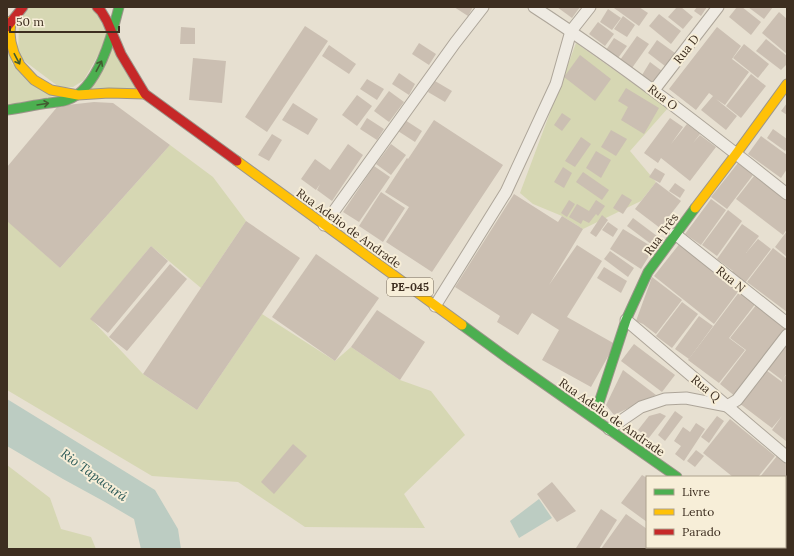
<svg xmlns="http://www.w3.org/2000/svg" width="794" height="556" font-family="Lora,serif">
  <rect width="100%" height="100%" fill="#e7e0d1"/>
  <g fill="#d6d7b3">
    <polygon points="29,7 92,7 110,34 84,80 73,87 59,87 18,56 19,22"/>
    <polygon points="7,34 12,64 60,95 7,105"/>
    <polygon points="114,39 138,90 86,92"/>
    <polygon points="576,43 668,108 630,151 656,182 641,201 583,229 562,216 533,204 520,193"/>
    <polygon points="170,145 213,177 246,221 201,288 151,246 91,319 143,374 197,410 262,314 335,361 351,347 400,380 431,391 465,435 404,494 425,528 305,527 238,482 152,476 7,390 7,220 60,268"/>
    <polygon points="7,465 50,498 61,529 91,537 96,549 7,549"/>
  </g>
  <g fill="#bcccc2">
    <polygon points="7,399 155,490 178,529 181,549 141,549 134,519 105,502 63,479 7,446"/>
    <polygon points="539,499 552,518 519,538 510,521"/>
  </g>
  <g fill="#cbbfb2">
    <polygon points="454,7 473,7 468,16"/>
    <polygon points="557,7 580,7 572,18"/>
    <polygon points="615,7 639,7 648,13 639,26 614,8"/>
    <polygon points="677,7 681,7 693,17 683,29 668,17"/>
    <polygon points="697,7 707,7 701,16 694,11"/>
    <polygon points="737,7 742,7 761,22 751,35 729,17"/>
    <polygon points="748,7 773,7 764,19"/>
    <polygon points="608,9 621,18 612,30 600,22"/>
    <polygon points="779,12 787,19 787,54 762,33"/>
    <polygon points="659,14 681,31 671,44 649,26"/>
    <polygon points="623,16 635,25 627,37 614,29"/>
    <polygon points="598,22 614,34 605,46 589,34"/>
    <polygon points="305,26 328,41 267,132 245,117"/>
    <polygon points="181,27 195,28 195,44 180,44"/>
    <polygon points="717,27 741,46 732,59 749,72 725,105 716,99 737,116 726,130 701,110 713,96 709,93 696,110 669,89"/>
    <polygon points="637,36 649,44 632,68 620,60"/>
    <polygon points="614,38 627,46 618,58 606,50"/>
    <polygon points="766,39 787,56 787,64 781,70 756,51"/>
    <polygon points="657,40 675,53 665,66 648,53"/>
    <polygon points="419,43 436,54 429,65 412,54"/>
    <polygon points="744,44 769,64 758,78 733,58"/>
    <polygon points="329,45 356,64 349,74 322,56"/>
    <polygon points="580,55 611,79 595,101 564,77"/>
    <polygon points="193,58 226,61 222,103 189,100"/>
    <polygon points="650,62 662,71 654,83 642,75"/>
    <polygon points="399,73 415,84 409,95 392,84"/>
    <polygon points="751,74 766,86 741,118 726,106"/>
    <polygon points="367,79 384,89 377,100 360,89"/>
    <polygon points="435,81 452,91 445,102 428,92"/>
    <polygon points="626,88 659,108 644,134 621,120 628,107 618,101"/>
    <polygon points="389,91 404,102 389,122 374,111"/>
    <polygon points="357,95 372,106 357,126 342,115"/>
    <polygon points="94,102 113,103 170,145 60,268 7,221 7,167 58,106"/>
    <polygon points="293,103 318,119 308,135 282,120"/>
    <polygon points="787,103 787,115 781,111"/>
    <polygon points="562,113 571,119 562,131 554,125"/>
    <polygon points="367,118 384,129 377,140 360,129"/>
    <polygon points="670,118 683,127 671,144 687,124 700,134 693,143 700,135 716,147 690,181 661,158 658,163 644,153"/>
    <polygon points="405,120 422,131 415,142 398,131"/>
    <polygon points="434,120 503,165 432,272 386,242 409,207 385,192 407,158 408,159"/>
    <polygon points="773,129 787,139 787,148 785,151 767,138"/>
    <polygon points="611,130 627,139 616,156 601,147"/>
    <polygon points="272,134 282,140 269,161 258,155"/>
    <polygon points="761,136 787,155 787,169 781,178 748,154"/>
    <polygon points="581,137 591,144 575,167 565,161"/>
    <polygon points="348,144 363,155 332,201 317,190 320,184 316,190 301,179 315,159 330,170"/>
    <polygon points="391,144 406,155 391,175 376,164"/>
    <polygon points="596,151 611,160 601,178 586,168"/>
    <polygon points="738,163 753,175 727,209 711,197"/>
    <polygon points="374,166 390,177 359,222 343,212"/>
    <polygon points="563,167 572,173 564,188 554,182"/>
    <polygon points="655,168 665,174 660,183 649,177"/>
    <polygon points="583,172 609,190 602,200 576,182"/>
    <polygon points="754,176 787,201 787,229 783,235 736,199"/>
    <polygon points="656,182 681,201 660,228 635,209"/>
    <polygon points="675,183 685,190 680,198 669,191"/>
    <polygon points="381,192 405,208 383,242 359,226"/>
    <polygon points="514,194 558,222 562,216 583,229 549,285 577,245 602,261 567,317 615,344 591,387 542,360 559,330 532,313 518,335 497,322 500,316 455,287"/>
    <polygon points="622,194 632,200 623,214 613,208"/>
    <polygon points="711,199 726,210 701,245 685,234"/>
    <polygon points="569,200 575,204 567,217 561,213"/>
    <polygon points="596,200 605,206 598,216 596,214 589,223 583,220 581,224 569,217 577,204 589,211"/>
    <polygon points="728,210 742,221 717,256 702,245"/>
    <polygon points="602,215 608,220 596,237 590,233"/>
    <polygon points="633,218 657,236 651,244 627,226"/>
    <polygon points="246,221 300,258 197,410 143,374"/>
    <polygon points="608,222 618,229 613,237 602,230"/>
    <polygon points="742,224 759,236 746,253 758,239 771,249 745,283 731,273 733,271 717,259"/>
    <polygon points="623,229 654,248 641,269 610,249"/>
    <polygon points="787,231 787,257 775,247"/>
    <polygon points="681,242 740,289 714,324 654,276"/>
    <polygon points="151,246 168,261 108,333 90,319"/>
    <polygon points="773,248 787,259 787,312 747,282"/>
    <polygon points="610,251 634,268 628,277 604,259"/>
    <polygon points="316,254 379,298 335,361 272,317"/>
    <polygon points="170,264 187,279 127,351 109,337"/>
    <polygon points="604,267 627,281 621,293 597,278"/>
    <polygon points="652,277 682,300 656,334 643,324 636,321"/>
    <polygon points="740,291 756,303 729,338 745,350 719,383 688,360"/>
    <polygon points="682,302 698,314 672,348 656,336"/>
    <polygon points="757,304 787,327 787,330 736,397 720,384 746,350 730,338"/>
    <polygon points="377,310 425,342 400,380 351,347"/>
    <polygon points="699,316 713,326 689,359 675,349"/>
    <polygon points="787,340 787,373 783,379 787,374 786,441 772,430 782,416 772,428 739,403 766,370 782,382 782,380 766,368"/>
    <polygon points="634,344 675,375 662,392 621,361"/>
    <polygon points="623,370 656,395 614,415 606,405"/>
    <polygon points="675,411 683,417 665,441 658,435"/>
    <polygon points="660,413 666,416 648,439 638,430 649,416"/>
    <polygon points="717,416 724,421 709,443 701,437"/>
    <polygon points="730,419 775,456 758,477 733,477 703,453"/>
    <polygon points="696,423 705,429 684,461 675,454 681,446 674,441 683,427 690,432"/>
    <polygon points="293,444 307,456 274,494 261,482"/>
    <polygon points="696,450 704,456 695,467 687,461"/>
    <polygon points="777,456 787,464 787,476 785,478 785,477 760,477"/>
    <polygon points="642,475 647,478 647,522 621,503"/>
    <polygon points="787,478 787,500 785,499 785,480"/>
    <polygon points="552,482 576,511 557,522 537,494"/>
    <polygon points="601,509 617,520 599,549 578,549 576,548"/>
    <polygon points="626,514 647,529 647,547 673,547 676,549 601,549"/>
    <polygon points="688,547 706,547 709,549 687,549"/>
  </g>
  <g fill="none" stroke-linecap="round" stroke-linejoin="round">
    <g stroke="#ada599" stroke-width="13">
      <g id="street">
        <path d="M 534,7 C 622,64 705,129 787,194"/>
        <polyline points="654,90 718,7"/>
        <polyline points="324,225 455,43 483,7"/>
        <polyline points="675,234 787,323"/>
        <polyline points="435,306 506,192 556,84 571,31 590,7"/>
        <polyline points="626,320 787,457"/>
        <polyline points="609,429 641,407 665,399 686,398 727,406 737,400 787,335"/>
      </g>
    </g>
    <g stroke="#9c958a" stroke-width="11">
      <g id="fast">
        <path d="M 7,110 C 21,108 35,105 49,103 C 55,102 62,102 67,100 C 98,90 112,35 119,7"/>
        <polyline points="462,325 510,360 677,477"/>
        <polyline points="594,418 626,320 648,272 695,208"/>
        <polyline points="776,547 779,549"/>
      </g>
    </g>
    <g stroke="#9c958a" stroke-width="11">
      <g id="slow">
        <polyline points="11,21 10,33 11,42 14,53 20,65 34,80 51,90 78,95 109,93 145,94"/>
        <polyline points="237,161 462,325"/>
        <polyline points="695,208 736,154 787,84"/>
      </g>
    </g>
    <g stroke="#9c958a" stroke-width="11">
      <g id="jam">
        <polyline points="97,7 101,11 107,21 121,54 145,94 237,161"/>
        <polyline points="7,27 23,7"/>
      </g>
    </g>
    <use href="#street" stroke="#efebe3" stroke-width="11"/>
    <use href="#fast" stroke="#4caf50" stroke-width="9"/>
    <use href="#slow" stroke="#ffc107" stroke-width="9"/>
    <use href="#jam" stroke="#c62828" stroke-width="9"/>
  </g>
  <defs><path id="oneway-shaft" d="M-6 0H5M1.5-3L5.5 0L1.5 3" fill="none" stroke-width="1.6" stroke-linecap="round" stroke-linejoin="round"/></defs>
  <g stroke="#425b31">
    <use href="#oneway-shaft" transform="translate(17 59) rotate(62)"/>
    <use href="#oneway-shaft" transform="translate(99 66) rotate(-62)"/>
    <use href="#oneway-shaft" transform="translate(43 104) rotate(-9)"/>
  </g>
  <g text-anchor="middle" dominant-baseline="central" stroke-width="4" stroke-linejoin="round" paint-order="stroke">
    <rect fill="#f7eed8" stroke="#756857" stroke-width="1" x="387" y="278" width="46" height="18" rx="3"/>
    <g font-size="11" font-weight="bold" fill="#3d2e20">
      <text x="410" y="287">PE-045</text>
    </g>
    <g font-size="12" fill="#3d2e20" stroke="#f7eed8">
      <text transform="translate(686 49) rotate(-52)">Rua D</text>
      <text transform="translate(663 97) rotate(37)">Rua O</text>
      <text transform="translate(349 228) rotate(36)">Rua Adelio de Andrade</text>
      <text transform="translate(661 234) rotate(-54)">Rua Três</text>
      <text transform="translate(731 279) rotate(39)">Rua N</text>
      <text transform="translate(706 388) rotate(40)">Rua Q</text>
      <text transform="translate(612 417) rotate(35)">Rua Adelio de Andrade</text>
    </g>
    <g font-size="13" font-style="italic" fill="#2f5d5a" stroke="#f7eed8">
      <text transform="translate(94 475) rotate(36)">Rio Tapacurá</text>
    </g>
  </g>
  <rect width="794" height="556" fill="none" stroke="#3d2e20" stroke-width="16"/>
  <rect x="646" y="476" width="140" height="72" fill="#f7eed8" stroke="#ada18e"/>
  <rect x="654" y="489" width="20" height="6" fill="#4caf50" stroke="#ada18e"/>
  <text x="682" y="496" font-size="12" fill="#3d2e20">Livre</text>
  <rect x="654" y="509" width="20" height="6" fill="#ffc107" stroke="#ada18e"/>
  <text x="682" y="516" font-size="12" fill="#3d2e20">Lento</text>
  <rect x="654" y="529" width="20" height="6" fill="#c62828" stroke="#ada18e"/>
  <text x="682" y="536" font-size="12" fill="#3d2e20">Parado</text>
  <path d="M10 26v6h109v-6" fill="none" stroke="#3d2e20" stroke-width="2"/>
  <text x="16" y="26" font-size="12" fill="#3d2e20" stroke="#f7eed8" stroke-width="3" paint-order="stroke">50 m</text>
</svg>
